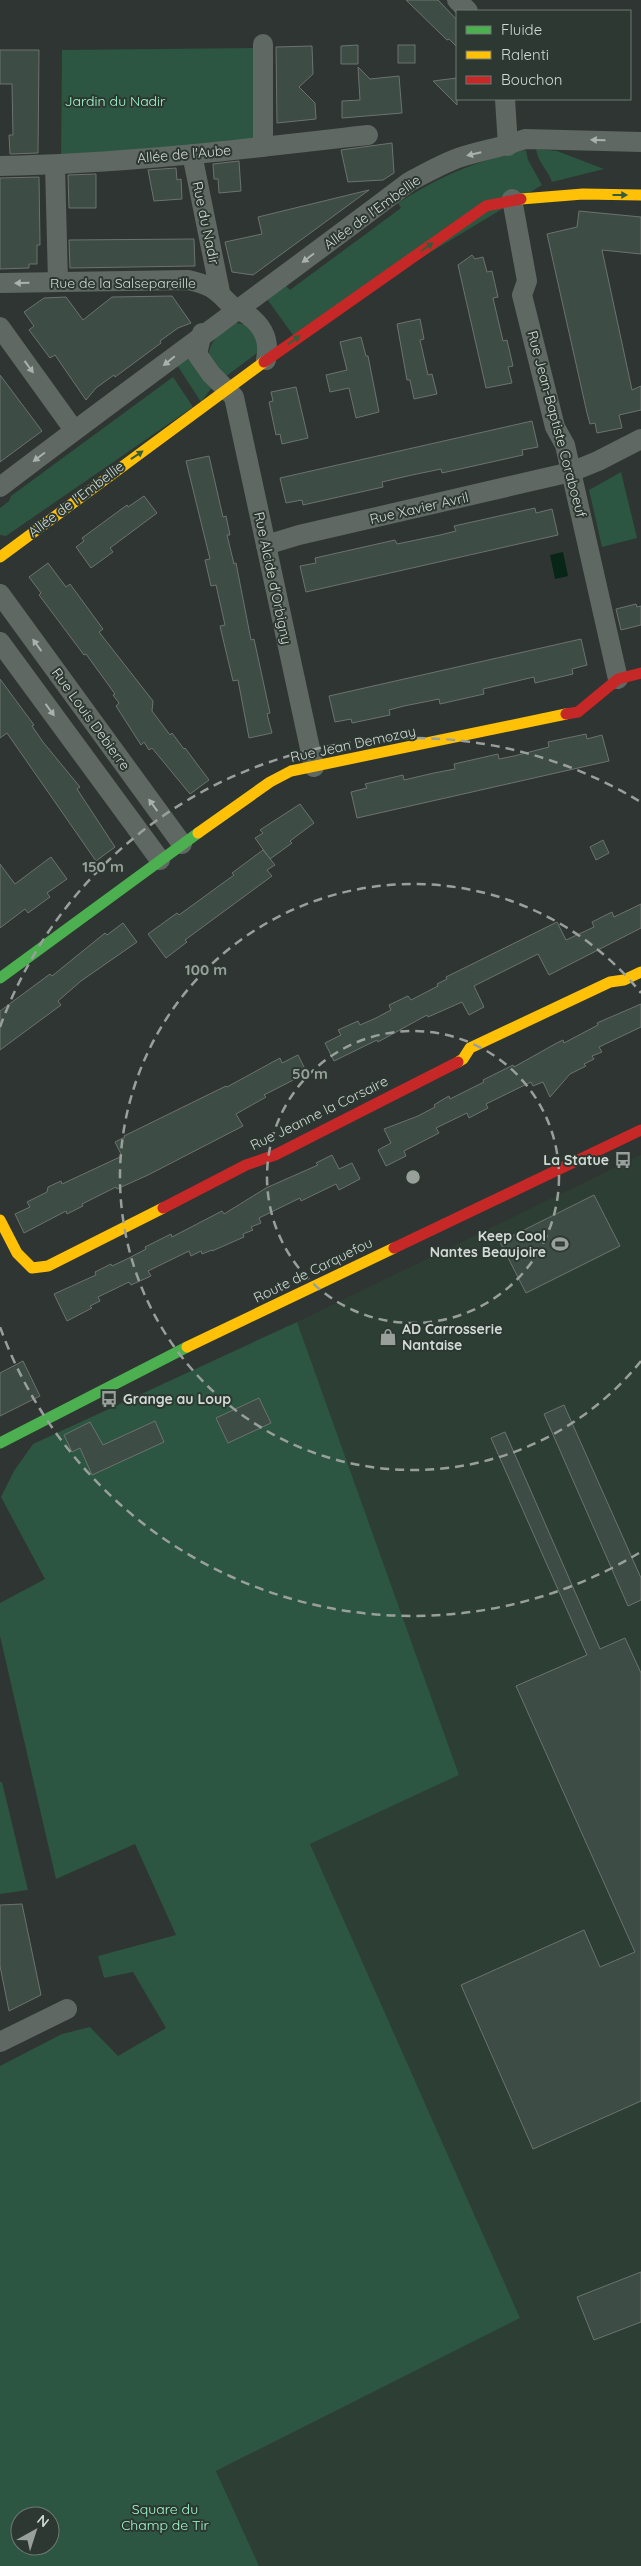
<svg xmlns="http://www.w3.org/2000/svg" width="641" height="2566" font-family="Quicksand,sans-serif">
  <rect width="100%" height="100%" fill="#2f3532"/>
  <polygon fill="#2d3f35" points="641,1155 641,2566 259,2566 216,2471 520,2318 473,2218 310,1844 459,1775 297,1322"/>
  <g fill="#2c5641" fill-rule="evenodd">
    <polygon points="256,48 255,141 61,158 62,50"/>
    <path d="M 536,149 L 557,151 L 604,169 L 552,182 C 548,170 537,161 536,149 Z"/>
    <path d="M 526,150 L 528,160 L 542,185 L 293,335 L 267,299 L 286,286 L 290,290 L 401,208 L 398,203 C 438,177 479,159 526,150 Z"/>
    <path d="M 236,323 L 250,325 L 261,350 L 225,377 L 208,357 C 211,337 221,334 236,323 Z"/>
    <polygon points="188,357 212,387 201,402 177,365"/>
    <polygon points="173,377 193,407 6,536 0,535 0,508 9,501 11,496"/>
    <polygon points="621,472 637,538 602,547 589,490"/>
    <path d="M 297,1322 L 459,1775 L 310,1844 L 520,2318 L 216,2471 L 259,2566 L 0,2566 L 0,2066 L 62,2034 L 90,2027 L 118,2056 L 166,2028 L 133,1972 L 104,1978 L 98,1956 L 176,1935 L 135,1844 L 56,1879 L 0,1636 L 0,1603 L 45,1579 L 1,1497 L 14,1471 L 33,1444 ZM 20,2516 L 50,2516 L 50,2546 L 20,2546 Z"/>
    <polygon points="0,1782 2,1782 28,1890 0,1894"/>
  </g>
  <polygon fill="#072618" points="563,552 568,576 555,579 550,555"/>
  <g fill="#3d4c45" stroke="#6d7270">
    <polygon points="406,0 438,0 457,20 457,47 449,39 447,40"/>
    <polygon points="358,45 358,64 341,64 341,46"/>
    <rect x="398" y="45" width="17" height="18"/>
    <polygon points="312,46 313,74 299,87 315,103 316,119 277,123 276,47"/>
    <polygon points="0,50 39,50 38,153 10,154 9,135 13,135 12,84 0,84"/>
    <polygon points="358,67 370,79 399,76 402,113 342,118 342,101 360,100"/>
    <polygon points="457,78 457,105 433,81"/>
    <polygon points="392,143 394,173 383,180 348,182 341,150"/>
    <polygon points="239,161 241,191 219,193 218,179 214,179 213,164"/>
    <polygon points="176,168 177,180 181,179 182,199 154,201 148,170"/>
    <polygon points="96,174 96,208 69,208 68,175"/>
    <polygon points="39,177 40,245 37,245 37,264 29,264 29,268 0,269 0,178"/>
    <polygon points="369,190 253,275 232,272 225,242 262,234 258,217"/>
    <polygon points="579,211 641,217 641,254 602,250 632,390 641,386 641,410 619,415 622,428 597,433 595,423 590,424 587,413 547,234 577,227"/>
    <polygon points="194,239 195,266 70,268 69,240"/>
    <polygon points="472,255 475,259 483,257 487,272 492,271 498,297 493,298 503,341 507,340 513,366 508,367 512,383 486,388 458,265"/>
    <polygon points="172,296 191,323 178,328 160,341 161,343 115,377 114,375 96,388 86,400 55,355 50,358 29,330 34,326 24,312 44,298 66,297 83,320 112,297"/>
    <polygon points="420,319 424,339 420,340 428,375 432,374 437,394 414,399 410,380 407,380 397,324"/>
    <polygon points="361,337 366,356 368,356 379,412 356,418 349,388 330,392 326,375 347,370 340,342"/>
    <polygon points="0,375 42,431 0,462"/>
    <polygon points="296,387 308,438 282,444 280,434 276,435 269,402 273,401 271,392"/>
    <polygon points="532,421 538,447 522,450 523,455 442,473 441,469 412,475 382,482 383,487 303,505 302,500 286,503 280,478"/>
    <polygon points="209,456 223,517 226,516 230,535 227,535 234,564 236,563 251,640 254,639 270,713 267,714 272,733 249,738 238,680 233,681 220,626 225,625 216,585 211,586 205,560 210,559 186,461"/>
    <polygon points="144,496 157,513 110,548 113,552 91,568 76,547 84,541 82,538 127,505 128,507"/>
    <polygon points="535,508 536,513 552,509 558,535 306,592 300,566 316,563 315,558 395,540 397,544 440,535 456,531 454,526"/>
    <polygon points="48,563 66,587 70,584 103,629 99,632 153,701 152,711 170,735 172,733 184,749 185,748 209,780 190,794 152,748 149,750 144,742 141,745 116,706 119,703 113,695 115,694 86,654 84,655 39,595 41,593 29,577"/>
    <polygon points="636,604 637,607 641,606 641,625 621,630 616,609"/>
    <polygon points="581,639 587,665 572,669 573,674 535,683 534,677 483,689 484,694 440,704 439,699 404,706 389,710 390,715 352,723 351,719 335,722 329,696"/>
    <polygon points="0,679 34,725 32,726 43,742 80,787 77,789 115,847 96,861 7,733 0,738"/>
    <polygon points="586,734 587,739 602,735 609,761 357,818 351,792 367,788 365,784 403,775 404,780 434,773 455,769 454,764 498,754 499,759 514,756 549,747 548,742"/>
    <polygon points="300,804 314,823 290,841 292,843 270,859 255,838 263,833 260,830"/>
    <polygon points="603,840 609,853 596,860 590,847"/>
    <polygon points="263,850 275,865 267,870 272,876 185,940 187,942 166,958 148,934 177,913 179,915 234,875 232,873"/>
    <polygon points="51,857 67,879 47,893 50,897 28,913 25,909 0,928 0,864 15,884"/>
    <polygon points="641,904 641,928 549,975 538,954 474,986 484,1007 469,1015 462,1002 428,1017 427,1015 378,1042 377,1040 334,1061 325,1043 341,1035 338,1030 358,1021 360,1025 376,1018 391,1010 389,1005 408,996 411,1000 438,986 437,984 447,979 446,977 557,922 566,940 594,927 592,922 612,912 614,917"/>
    <polygon points="123,923 137,942 81,981 58,1001 61,1005 0,1050 0,1011 50,974 52,976 105,933 107,935"/>
    <polygon points="641,1004 641,1027 599,1047 602,1052 592,1056 594,1059 584,1064 586,1066 570,1074 550,1097 543,1082 533,1086 531,1082 486,1104 488,1108 469,1118 467,1113 436,1128 439,1133 404,1151 406,1156 386,1166 378,1150 391,1143 384,1129 418,1116 435,1107 434,1105 442,1100 449,1096 450,1099 484,1082 483,1080 513,1065 514,1067 555,1044 563,1040 564,1043 598,1025 597,1023"/>
    <polygon points="298,1055 307,1073 264,1095 266,1097 236,1114 243,1126 148,1175 117,1189 116,1187 82,1204 83,1206 67,1214 66,1211 24,1233 15,1214 30,1207 27,1202 47,1192 48,1187 61,1181 62,1184 122,1156 115,1142 125,1137 124,1136 226,1086 227,1087 280,1058 282,1063"/>
    <polygon points="332,1155 339,1169 352,1163 360,1179 339,1190 336,1184 301,1201 300,1198 259,1218 261,1223 251,1227 253,1230 243,1234 244,1237 212,1251 212,1250 202,1254 201,1251 191,1256 189,1251 148,1271 151,1276 131,1285 129,1282 98,1297 100,1301 90,1306 92,1308 67,1321 54,1294 96,1275 95,1272 111,1264 112,1266 129,1258 146,1249 145,1247 171,1234 172,1237 222,1211 224,1214 266,1188 318,1165 316,1163"/>
    <polygon points="594,1195 620,1246 526,1293 500,1242"/>
    <polygon points="23,1361 40,1396 0,1416 0,1373"/>
    <polygon points="259,1398 271,1423 228,1443 216,1418"/>
    <polygon points="564,1405 641,1578 641,1600 628,1606 544,1414"/>
    <polygon points="155,1421 164,1442 92,1475 80,1448 72,1452 64,1435 90,1422 103,1445"/>
    <polygon points="505,1432 600,1649 625,1638 641,1673 641,2101 533,2149 461,1985 584,1930 600,1967 635,1952 516,1686 587,1655 491,1438"/>
    <polygon points="22,1904 41,1995 9,2011 0,1966 0,1905"/>
    <polygon points="641,2272 641,2322 594,2340 577,2297"/>
  </g>
  <g fill="none" stroke-linecap="round" stroke-linejoin="round">
    <g stroke="#606863" stroke-width="20">
      <polyline points="457,0 468,11"/>
      <polyline points="505,99 508,146"/>
      <polyline points="263,147 263,44"/>
      <polyline points="192,154 220,292"/>
      <polyline points="55,165 58,282"/>
      <path d="M 0,166 C 123,164 246,149 368,135"/>
      <polyline points="512,199 527,281 522,295 555,427 565,445 618,679"/>
      <path d="M 0,283 L 188,280 C 215,286 216,291 234,308 C 238,311 244,312 248,315 C 264,327 270,341 266,360"/>
      <polyline points="0,327 74,430"/>
      <polyline points="202,333 197,354 211,374 234,397 314,767"/>
      <path d="M 0,487 C 135,384 273,285 409,182 C 426,173 443,163 461,157 C 482,150 504,147 525,139 L 641,142"/>
      <polyline points="266,545 299,535 571,472 598,461 641,439"/>
      <polyline points="0,594 182,844"/>
      <polyline points="0,642 160,860"/>
      <polyline points="0,2042 67,2009"/>
    </g>
    <g stroke="#4caf50" stroke-width="11">
      <polyline points="0,978 198,833"/>
      <polyline points="0,1443 187,1347"/>
    </g>
    <g stroke="#ffc107" stroke-width="11">
      <polyline points="521,199 583,194 641,195"/>
      <polyline points="0,557 264,362"/>
      <polyline points="198,833 270,782 291,771 566,714"/>
      <polyline points="458,1062 463,1059 470,1048 610,982 624,980 641,972"/>
      <polyline points="0,1220 17,1253 32,1268 48,1266 163,1208"/>
      <polyline points="187,1347 394,1248"/>
    </g>
    <g stroke="#c62828" stroke-width="11">
      <polyline points="264,362 486,206 521,199"/>
      <polyline points="566,714 578,712 618,679 641,673"/>
      <polyline points="163,1208 246,1165 275,1155 458,1062"/>
      <polyline points="394,1248 641,1130"/>
    </g>
  </g>
  <defs><path id="oneway-solid" d="M-6-.8H1V-3.2L6.5 0L1 3.2V.8H-6Z" transform="scale(1.25)"/></defs>
  <g fill="#aab2ad">
    <use href="#oneway-solid" transform="translate(598 140) rotate(-178)"/>
    <use href="#oneway-solid" transform="translate(474 154) rotate(167)"/>
    <use href="#oneway-solid" transform="translate(308 258) rotate(143)"/>
    <use href="#oneway-solid" transform="translate(22 283) rotate(179)"/>
    <use href="#oneway-solid" transform="translate(169 361) rotate(141)"/>
    <use href="#oneway-solid" transform="translate(29 367) rotate(54)"/>
    <use href="#oneway-solid" transform="translate(39 457) rotate(143)"/>
    <use href="#oneway-solid" transform="translate(37 645) rotate(-126)"/>
    <use href="#oneway-solid" transform="translate(50 710) rotate(54)"/>
    <use href="#oneway-solid" transform="translate(153 805) rotate(-126)"/>
  </g>
  <g fill="#365c3a">
    <use href="#oneway-solid" transform="translate(620 195)"/>
    <use href="#oneway-solid" transform="translate(427 247) rotate(-35)"/>
    <use href="#oneway-solid" transform="translate(294 340) rotate(-35)"/>
    <use href="#oneway-solid" transform="translate(137 455) rotate(-34)"/>
  </g>
  <g fill="none" stroke="#99a09c" stroke-width="2.5" stroke-dasharray="9 6">
    <circle cx="413" cy="1177" r="146"/>
    <path d="M641 1361A293 293 0 1 1 641 993"/>
    <path d="M639 1553A439 439 0 0 1 0 1327M0 1027A439 439 0 0 1 639 801"/>
  </g>
  <defs>
    <g id="bus-bare" transform="scale(1.35)"><path d="M-5-6H5V4H4V6H2V4H-2V6H-4V4H-5ZM-3.5-4V0h7V-4ZM-3.5 1.2v1.5H-2V1.2ZM2 1.2v1.5H3.5V1.2Z" fill="#99a09c" stroke="#2c3831" stroke-width="2.5" paint-order="stroke"/></g>
    <g id="stadium-bare" transform="scale(1.35)"><path d="M0-5a6.5 5 0 1 0 0 10a6.5 5 0 1 0 0-10ZM-3.5-1.8h7v3.6h-7Z" fill="#99a09c" stroke="#2c3831" stroke-width="2.5" paint-order="stroke"/></g>
    <g id="shop-bare" transform="scale(1.35)"><path d="M-5-2.5h2.3a2.7 3.5 0 0 1 5.4 0H5L5.5 6h-11ZM-1.5-2.5h3a1.5 2.3 0 0 0-3 0Z" fill="#99a09c" stroke="#2c3831" stroke-width="2.5" paint-order="stroke"/></g>
  </defs>
  <g fill-rule="evenodd">
    <use href="#bus-bare" x="623" y="1160"/>
    <use href="#stadium-bare" x="560" y="1244"/>
    <use href="#shop-bare" x="388" y="1337"/>
    <use href="#bus-bare" x="109" y="1399"/>
  </g>
  <g text-anchor="middle" dominant-baseline="central" stroke-width="4" stroke-linejoin="round" paint-order="stroke">
    <g font-size="14" fill="#9ffbca" stroke="#2c3831">
      <text x="115" y="101">Jardin du Nadir</text>
      <text x="165" y="2509">Square du<tspan x="165" dy="16">Champ de Tir</tspan></text>
    </g>
    <g font-size="14" fill="#d2dad5" stroke="#2c3831">
      <text transform="translate(184 154) rotate(-5)">Allée de l'Aube</text>
      <text transform="translate(372 212) rotate(-36)">Allée de l'Embellie</text>
      <text transform="translate(206 223) rotate(78)">Rue du Nadir</text>
      <text x="123" y="283">Rue de la Salsepareille</text>
      <text transform="translate(557 424) rotate(75)">Rue Jean-Baptiste Coraboeuf</text>
      <text transform="translate(76 499) rotate(-37)">Allée de l'Embellie</text>
      <text transform="translate(419 508) rotate(-13)">Rue Xavier Avril</text>
      <text transform="translate(273 578) rotate(78)">Rue Alcide d'Orbigny</text>
      <text transform="translate(91 719) rotate(54)">Rue Louis Debierre</text>
      <text transform="translate(353 744) rotate(-12)">Rue Jean Demozay</text>
      <text transform="translate(319 1113) rotate(-26)">Rue Jeanne la Corsaire</text>
      <text transform="translate(313 1270) rotate(-26)">Route de Carquefou</text>
    </g>
    <g font-size="14" font-weight="bold" fill="#d2dad5" stroke="#2c3831" text-anchor="end">
      <text x="609" y="1160">La Statue</text>
      <text x="546" y="1236">Keep Cool<tspan x="546" dy="16">Nantes Beaujoire</tspan></text>
      <text x="402" y="1329" text-anchor="start">AD Carrosserie<tspan x="402" dy="16">Nantaise</tspan></text>
      <text x="123" y="1399" text-anchor="start">Grange au Loup</text>
    </g>
  </g>
  <circle cx="413" cy="1177" r="8" fill="#99a09c" stroke="#2c3831" stroke-width="2.5"/>
  <g font-size="15" text-anchor="middle" font-weight="bold" fill="#99a09c" stroke="#2c3831" stroke-width="4" stroke-linejoin="round" paint-order="stroke">
    <text x="103" y="872">150 m</text>
    <text x="206" y="975">100 m</text>
    <text x="310" y="1079">50 m</text>
  </g>
  <rect x="456" y="10" width="175" height="90" fill="#2c3831" stroke="#6e7973"/>
  <rect x="466" y="26" width="25" height="8" fill="#4caf50" stroke="#6e7973"/>
  <text x="501" y="35" font-size="15" fill="#d2dad5">Fluide</text>
  <rect x="466" y="51" width="25" height="8" fill="#ffc107" stroke="#6e7973"/>
  <text x="501" y="60" font-size="15" fill="#d2dad5">Ralenti</text>
  <rect x="466" y="76" width="25" height="8" fill="#c62828" stroke="#6e7973"/>
  <text x="501" y="85" font-size="15" fill="#d2dad5">Bouchon</text>
  <g transform="translate(35 2531) rotate(39)"><circle r="24" fill="#2c3831" stroke="#6e7973"/>
  <path d="M0-4L9 19L0 12L-9 19Z" fill="#99a09c"/>
  <text y="-8" font-size="14" font-weight="bold" text-anchor="middle" fill="#d2dad5">N</text>
  </g>
</svg>
